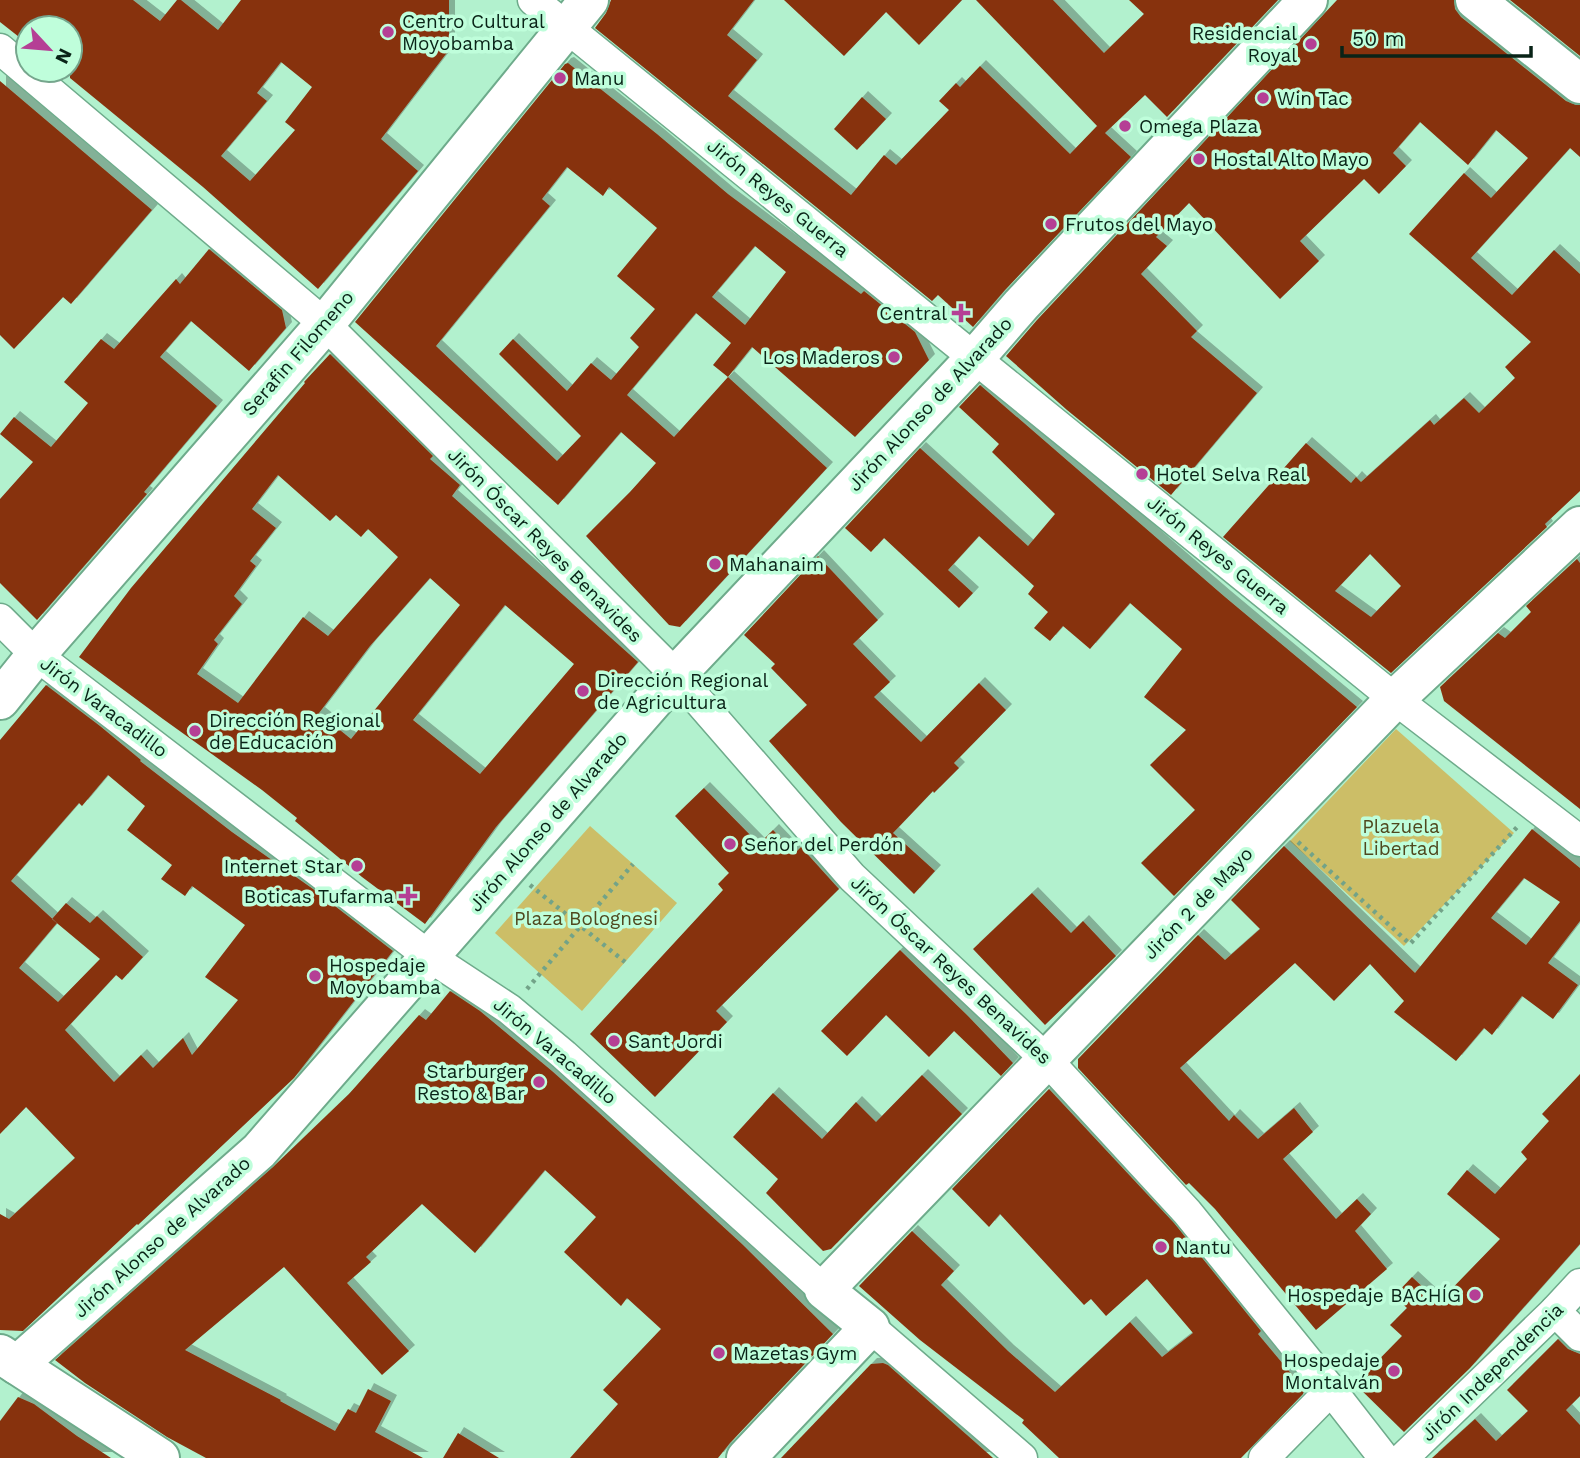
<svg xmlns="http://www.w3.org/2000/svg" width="1580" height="1458" font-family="'Work Sans',sans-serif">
  <defs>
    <filter id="shadow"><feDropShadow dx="6" dy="-6" stdDeviation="0" flood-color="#0004"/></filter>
  </defs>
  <rect width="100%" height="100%" fill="#b2f1ce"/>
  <g fill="#ccbe67">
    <polygon points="1396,729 1514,833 1404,946 1290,841"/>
    <polygon points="590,826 677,903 582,1011 495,933"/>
  </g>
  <g fill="#87320f" fill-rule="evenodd" filter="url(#shadow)">
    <path d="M 0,0 L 133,0 L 160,21 L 177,0 L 181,0 L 218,30 L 241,0 L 449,0 L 449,50 L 381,139 L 418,171 L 318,289 L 203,187 L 70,78 L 70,28 L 28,28 L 28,44 L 0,22 ZM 281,62 L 312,87 L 285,122 L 295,130 L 250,181 L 221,156 L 267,101 L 257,93 Z"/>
    <polygon points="611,0 754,0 727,35 757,60 728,96 851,195 884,155 896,165 949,110 939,101 956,83 960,87 980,66 1070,154 1097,126 1099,128 976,0 1053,0 1104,53 1144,14 1129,0 1278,0 1167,117 1145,95 1105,133 1131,157 1005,290 973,327 938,295 932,301 595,28 606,13"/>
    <polygon points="784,0 962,0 919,45 886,12 844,56"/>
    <path d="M 1337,0 L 1454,0 L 1455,9 L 1461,17 L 1566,101 L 1576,105 L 1580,105 L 1580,157 L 1570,148 L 1471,258 L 1512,295 L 1554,250 L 1580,274 L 1580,491 L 1545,524 L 1547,527 L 1391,673 L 1223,537 L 1306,443 L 1351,483 L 1356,477 L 1361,482 L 1430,420 L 1434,425 L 1464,398 L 1479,413 L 1515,378 L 1505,367 L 1531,342 L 1409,234 L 1464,173 L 1491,198 L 1528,158 L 1496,130 L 1468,165 L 1420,122 L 1393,153 L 1406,166 L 1379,194 L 1364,179 L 1300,241 L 1319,261 L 1280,299 L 1189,203 L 1156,237 L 1167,246 L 1141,274 L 1197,331 L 1191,337 L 1257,393 L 1171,495 L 1067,410 L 1006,356 L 1037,320 ZM 1370,554 L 1401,586 L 1371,617 L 1335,591 Z"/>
    <polygon points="1510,0 1580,0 1580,56"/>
    <path d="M 568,63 L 657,134 L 728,194 L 861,294 L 864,291 L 915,332 L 929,360 L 855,437 L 752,347 L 728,377 L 827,468 L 680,627 L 669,625 L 586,536 L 630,492 L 656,463 L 621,432 L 558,505 L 355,322 L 565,64 ZM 567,167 L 603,196 L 609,187 L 657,228 L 617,276 L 655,309 L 630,338 L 639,347 L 611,380 L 591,363 L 567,391 L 513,339 L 499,354 L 581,436 L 557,461 L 436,346 L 550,206 L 542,199 ZM 755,246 L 786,272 L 745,325 L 712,297 ZM 696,313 L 731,343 L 713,365 L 728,377 L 674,437 L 627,395 Z"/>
    <polygon points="0,81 152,210 71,304 63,297 14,349 0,335"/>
    <polygon points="862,97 886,119 857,150 834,129"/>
    <polygon points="209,249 282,310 286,328 249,371 191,321 160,357 217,406 144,492 147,494 37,620 0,583 0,499 33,462 0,434 14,417 51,447 88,403 64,382 101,339 114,349 176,279 180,284"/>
    <path d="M 330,354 L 433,456 L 430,459 L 460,485 L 452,496 L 638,662 L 496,827 L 425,924 L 362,877 L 295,821 L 297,818 L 262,790 L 163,719 L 79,657 L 131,588 L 305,383 L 304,382 ZM 278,475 L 330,521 L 336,515 L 361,537 L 368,529 L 398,557 L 328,636 L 303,617 L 238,703 L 197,674 L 218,644 L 214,640 L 242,604 L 234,596 L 256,566 L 250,561 L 276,528 L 252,509 ZM 430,578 L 460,605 L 351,739 L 319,713 L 370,646 ZM 505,605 L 574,664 L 480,774 L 413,720 Z"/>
    <polygon points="980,385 1225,597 1357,707 1174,896 1141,863 1195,810 1150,765 1186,730 1144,697 1182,649 1130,603 1090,649 1063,626 1050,641 1034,628 1048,612 1028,594 1034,586 979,536 948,570 973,593 959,608 884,538 871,552 845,528 920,448 1028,546 1055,514 992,452 999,444 959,407"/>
    <polygon points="818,556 878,620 853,644 890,682 874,697 921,742 979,683 1006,710 954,763 959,768 934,793 933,791 893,833 935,871 914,894 841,822 769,741 807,705 771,668 775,664 744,635"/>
    <polygon points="1577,559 1580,563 1580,809 1444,701 1440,687 1498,633 1505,638 1531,612 1526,606"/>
    <path d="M 46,685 L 100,726 L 141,760 L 140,761 L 232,832 L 313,889 L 393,951 L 294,1078 L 138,1225 L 137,1224 L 23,1331 L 0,1330 L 0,1214 L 9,1219 L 75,1158 L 26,1107 L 0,1134 L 0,740 ZM 108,775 L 145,806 L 127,830 L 172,865 L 161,879 L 185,896 L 192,886 L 245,925 L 205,977 L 238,1000 L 192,1055 L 183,1038 L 153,1068 L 141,1055 L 114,1082 L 65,1030 L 116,975 L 122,980 L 143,957 L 97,916 L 90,923 L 66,903 L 52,919 L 100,959 L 58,1002 L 19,968 L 57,923 L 11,881 L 79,803 L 82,806 Z"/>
    <polygon points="704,788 759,844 773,830 795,853 801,847 839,889 716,1011 727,1022 655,1097 590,1034 723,890 718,884 729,873 675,816"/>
    <path d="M 1532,829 L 1580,868 L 1580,921 L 1548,963 L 1578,985 L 1553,1019 L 1522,996 L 1492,1035 L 1484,1028 L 1456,1061 L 1394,1012 L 1404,1001 L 1370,964 L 1334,1001 L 1295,963 L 1180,1068 L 1229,1121 L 1234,1115 L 1258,1139 L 1294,1108 L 1313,1132 L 1283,1159 L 1336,1219 L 1357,1199 L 1371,1214 L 1355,1231 L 1387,1269 L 1316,1330 L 1215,1209 L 1189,1183 L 1186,1185 L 1078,1068 L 1078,1059 L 1198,935 L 1225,960 L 1260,929 L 1231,900 L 1284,846 L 1415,973 ZM 1524,878 L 1560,902 L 1526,945 L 1491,918 Z"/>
    <polygon points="1032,893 1071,933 1083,921 1116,956 1045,1025 973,949"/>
    <polygon points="900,950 968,1016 1013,1063 1001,1076 954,1031 929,1057 886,1015 847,1056 821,1031"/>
    <polygon points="450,991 480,1011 552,1071 597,1111 742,1244 833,1334 730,1443 718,1458 570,1458 618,1404 603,1390 661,1329 627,1298 621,1306 564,1252 596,1217 545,1170 475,1253 422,1204 366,1257 371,1262 347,1283 409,1351 382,1375 284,1267 185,1350 281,1400 280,1401 335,1431 348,1409 356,1413 368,1389 391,1401 375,1432 423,1458 206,1458 167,1437 85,1383 55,1360 273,1167 349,1094 419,1015 426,1020"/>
    <polygon points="1580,1074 1580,1244 1470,1368 1404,1432 1355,1384 1402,1336 1390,1325 1407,1308 1394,1296 1412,1277 1439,1302 1500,1239 1447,1194 1467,1170 1495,1194 1527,1159 1521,1152 1549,1121 1542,1114"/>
    <polygon points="922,1075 962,1114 831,1249 823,1251 766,1193 778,1179 733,1137 773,1093 822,1139 856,1102 876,1122"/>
    <polygon points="1049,1089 1174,1223 1261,1331 1258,1334 1304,1389 1303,1394 1241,1458 1059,1458 1022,1423 1024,1420 920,1340 859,1286 912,1231 954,1271 941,1285 1008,1351 1055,1392 1130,1322 1162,1357 1193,1333 1147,1279 1106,1316 1091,1299 1084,1305 1000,1214 989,1227 952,1189"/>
    <polygon points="1558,1339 1568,1349 1580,1354 1580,1396 1566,1410 1580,1425 1580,1458 1432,1458 1475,1419 1496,1441 1528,1411 1507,1390"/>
    <polygon points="883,1363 888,1365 993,1458 781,1458 871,1364"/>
    <polygon points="18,1397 34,1404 77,1436 111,1458 0,1458 0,1421"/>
    <polygon points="458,1433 499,1458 443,1458"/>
  </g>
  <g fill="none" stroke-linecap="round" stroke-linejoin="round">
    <g stroke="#6eab8b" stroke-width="33">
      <g id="minor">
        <polyline points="533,0 1395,699 1580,841"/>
        <polyline points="0,49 325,324 676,675 852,877 1047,1060 1187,1212 1331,1390 1384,1458"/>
        <polyline points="0,619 36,655 430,957 509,1009 564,1055 824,1290"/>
        <polyline points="1555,1311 1580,1336"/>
        <polyline points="870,1327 1022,1458"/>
        <polyline points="1264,1458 1331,1390"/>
        <polyline points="1403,1458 1555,1311 1580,1284"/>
      </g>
    </g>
    <g stroke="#6eab8b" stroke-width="42">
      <g id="tertiary">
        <polyline points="1475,0 1580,84"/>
        <polyline points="17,1365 160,1458"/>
        <polyline points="746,1458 870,1327 824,1290 1395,699 1580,526"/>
      </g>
    </g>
    <g stroke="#6eab8b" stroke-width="42">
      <g id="secondary">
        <polyline points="0,700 36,655 325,324 589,0"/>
        <polyline points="0,1354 17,1365 259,1151 676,675 975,358 1021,305 1308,0"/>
      </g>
    </g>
    <g stroke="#72a388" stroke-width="4.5" stroke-dasharray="3.5 5" stroke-linecap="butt">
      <polyline points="1298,842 1410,944 1519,825"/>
      <polyline points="530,885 625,962"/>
      <polyline points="527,989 633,864"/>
    </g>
    <use href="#minor" stroke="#fff" stroke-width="30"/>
    <use href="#tertiary" stroke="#fff" stroke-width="38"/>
    <use href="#secondary" stroke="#fff" stroke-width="38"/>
  </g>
  <g fill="#b53f95" stroke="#bffedb" stroke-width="2.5">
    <circle cx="388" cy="32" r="7"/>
    <circle cx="1311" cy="44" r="7"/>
    <circle cx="560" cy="78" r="7"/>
    <circle cx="1263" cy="98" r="7"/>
    <circle cx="1125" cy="126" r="7"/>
    <circle cx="1199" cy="159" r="7"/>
    <circle cx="1051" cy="224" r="7"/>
    <path d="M957.5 302.5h7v7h7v7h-7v7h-7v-7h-7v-7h7z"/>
    <circle cx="894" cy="357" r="7"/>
    <circle cx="1142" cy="474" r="7"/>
    <circle cx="715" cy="564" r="7"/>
    <circle cx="583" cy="691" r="7"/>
    <circle cx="195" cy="731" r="7"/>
    <circle cx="730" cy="844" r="7"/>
    <circle cx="357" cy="866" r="7"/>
    <path d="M404.5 885.5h7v7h7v7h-7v7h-7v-7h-7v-7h7z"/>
    <circle cx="315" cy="976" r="7"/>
    <circle cx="614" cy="1041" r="7"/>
    <circle cx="539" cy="1082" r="7"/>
    <circle cx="1161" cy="1247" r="7"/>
    <circle cx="1475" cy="1295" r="7"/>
    <circle cx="719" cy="1353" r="7"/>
    <circle cx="1394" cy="1371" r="7"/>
  </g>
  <g text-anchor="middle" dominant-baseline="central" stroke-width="7" stroke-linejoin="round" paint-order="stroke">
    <g font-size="19" fill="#092317" stroke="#bffedb" text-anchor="start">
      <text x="402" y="21">Centro Cultural<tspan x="402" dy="22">Moyobamba</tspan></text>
      <text x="1297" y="33" text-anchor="end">Residencial<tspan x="1297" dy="22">Royal</tspan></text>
      <text x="574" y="78">Manu</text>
      <text x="1277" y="98">Win Tac</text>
      <text x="1139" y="126">Omega Plaza</text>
      <text x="1213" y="159">Hostal Alto Mayo</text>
      <text x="1065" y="224">Frutos del Mayo</text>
      <text x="947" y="313" text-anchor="end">Central</text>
      <text x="880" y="357" text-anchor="end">Los Maderos</text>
      <text x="1156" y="474">Hotel Selva Real</text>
      <text x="729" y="564">Mahanaim</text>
      <text x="597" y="680">Dirección Regional<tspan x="597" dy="22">de Agricultura</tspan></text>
      <text x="209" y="720">Dirección Regional<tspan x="209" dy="22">de Educación</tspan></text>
      <text x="744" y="844">Señor del Perdón</text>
      <text x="343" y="866" text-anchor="end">Internet Star</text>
      <text x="394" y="896" text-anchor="end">Boticas Tufarma</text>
      <text x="329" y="965">Hospedaje<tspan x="329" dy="22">Moyobamba</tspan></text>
      <text x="628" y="1041">Sant Jordi</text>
      <text x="525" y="1071" text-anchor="end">Starburger<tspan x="525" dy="22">Resto &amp; Bar</tspan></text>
      <text x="1175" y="1247">Nantu</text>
      <text x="1461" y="1295" text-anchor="end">Hospedaje BACHÍG</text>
      <text x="733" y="1353">Mazetas Gym</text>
      <text x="1380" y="1360" text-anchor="end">Hospedaje<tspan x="1380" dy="22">Montalván</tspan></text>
    </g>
    <g font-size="19" fill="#092317" stroke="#bffedb">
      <text transform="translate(778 198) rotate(39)">Jirón Reyes Guerra</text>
      <text transform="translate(298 353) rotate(-49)">Serafin Filomeno</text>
      <text transform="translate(930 404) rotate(-47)">Jirón Alonso de Alvarado</text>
      <text transform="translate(545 545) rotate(45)">Jirón Óscar Reyes Benavides</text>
      <text transform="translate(1218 555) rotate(39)">Jirón Reyes Guerra</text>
      <text transform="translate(104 707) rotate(37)">Jirón Varacadillo</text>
      <text transform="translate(548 822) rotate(-49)">Jirón Alonso de Alvarado</text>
      <text transform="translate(1198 903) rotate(-46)">Jirón 2 de Mayo</text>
      <text transform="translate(951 970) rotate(43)">Jirón Óscar Reyes Benavides</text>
      <text transform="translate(555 1051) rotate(40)">Jirón Varacadillo</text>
      <text transform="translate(162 1237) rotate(-42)">Jirón Alonso de Alvarado</text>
      <text transform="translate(1492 1372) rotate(-44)">Jirón Independencia</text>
    </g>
    <g font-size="19" fill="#4f481e" stroke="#bffedb">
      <text x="1401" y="826">Plazuela<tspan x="1401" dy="22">Libertad</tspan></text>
      <text x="586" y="918">Plaza Bolognesi</text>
    </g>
  </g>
  <g transform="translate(49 49) rotate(116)"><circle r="33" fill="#bffedb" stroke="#76a68d" stroke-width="2"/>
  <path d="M0-5L12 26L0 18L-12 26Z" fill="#b53f95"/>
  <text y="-10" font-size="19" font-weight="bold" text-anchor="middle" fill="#092317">N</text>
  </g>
  <path d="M1342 46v10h189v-10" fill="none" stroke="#092317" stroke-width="3.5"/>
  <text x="1352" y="46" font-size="21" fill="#092317" stroke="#bffedb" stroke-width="5" paint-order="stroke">50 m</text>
</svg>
